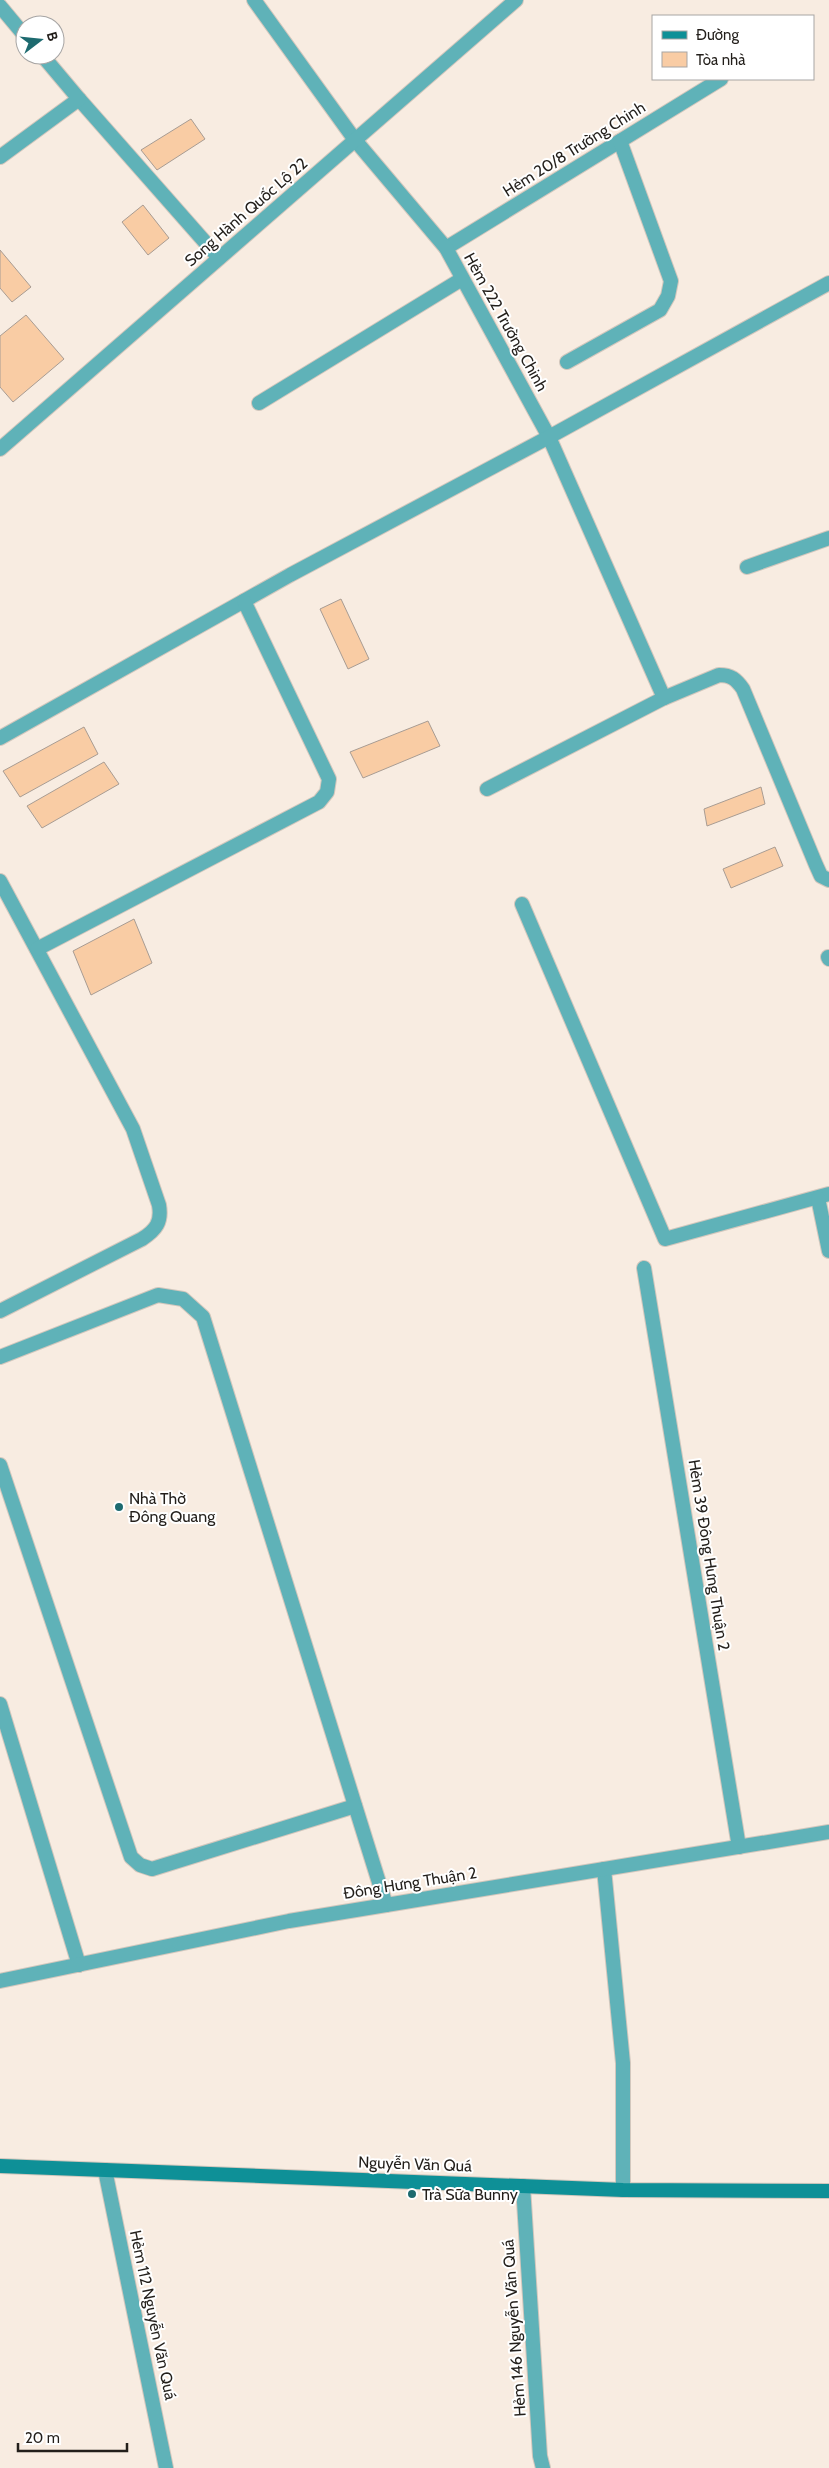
<svg xmlns="http://www.w3.org/2000/svg" width="829" height="2468" font-family="Cabin,sans-serif">
  <rect width="100%" height="100%" fill="#f8ece1"/>
  <g fill="#f9cca4" stroke="#a89c93">
    <polygon points="191,119 205,139 157,170 141,150"/>
    <polygon points="143,205 169,238 148,255 122,222"/>
    <polygon points="0,250 31,287 12,302 0,288"/>
    <polygon points="26,315 64,359 13,402 0,387 0,336"/>
    <polygon points="341,599 369,659 348,669 320,609"/>
    <polygon points="428,721 440,746 363,778 350,752"/>
    <polygon points="84,727 98,754 20,797 3,771"/>
    <polygon points="104,762 119,784 42,828 27,806"/>
    <polygon points="761,787 765,804 707,826 704,809"/>
    <polygon points="775,847 783,866 731,888 723,869"/>
    <polygon points="134,919 152,963 91,995 73,951"/>
  </g>
  <g fill="none" stroke-linecap="round" stroke-linejoin="round">
    <g stroke="#d2c7bd" stroke-width="16">
      <g id="service">
        <polyline points="79,99 219,258"/>
        <polyline points="446,248 721,79"/>
        <polyline points="567,362 660,310 668,296 671,281 620,141"/>
        <polyline points="259,403 462,279"/>
        <polyline points="522,904 665,1239 829,1194"/>
        <polyline points="828,957 829,959"/>
        <polyline points="818,1198 829,1251"/>
        <polyline points="644,1268 739,1847"/>
        <polyline points="0,1357 158,1295 183,1299 203,1317 386,1905"/>
        <polyline points="0,1465 131,1857 140,1865 152,1869 355,1806"/>
        <polyline points="604,1869 623,2063 623,2190"/>
        <polyline points="105,2170 166,2468"/>
      </g>
    </g>
    <g stroke="#d2c7bd" stroke-width="16">
      <g id="minor">
        <polyline points="254,0 355,140 446,248 549,437 664,698"/>
        <polyline points="0,6 25,36"/>
        <polyline points="0,157 79,99 42,55"/>
        <polyline points="747,567 829,538"/>
        <polyline points="0,738 290,575 549,437 829,283"/>
        <path d="M 487,789 L 664,698 L 719,675 C 731,675 736,679 743,689 L 816,865 L 821,876 L 829,880"/>
        <path d="M 0,881 L 133,1129 L 159,1205 C 162,1222 156,1230 142,1239 L 0,1311"/>
        <polyline points="37,949 319,802 327,792 329,779 244,601"/>
        <polyline points="0,1704 79,1965"/>
        <polyline points="0,1981 289,1921 829,1832"/>
        <polyline points="523,2186 540,2456 543,2468"/>
      </g>
    </g>
    <g stroke="#d2c7bd" stroke-width="16">
      <polyline id="tertiary" points="0,449 516,0"/>
    </g>
    <g stroke="#d2c7bd" stroke-width="16">
      <polyline id="secondary" points="0,2166 623,2190 829,2191"/>
    </g>
    <use href="#service" stroke="#5fb2b8" stroke-width="14"/>
    <use href="#minor" stroke="#5fb2b8" stroke-width="14"/>
    <use href="#tertiary" stroke="#5fb2b8" stroke-width="14"/>
    <use href="#secondary" stroke="#0e9097" stroke-width="14"/>
  </g>
  <g fill="#1d6a6f" stroke="#fff" stroke-width="2">
    <circle cx="119" cy="1507" r="5"/>
    <circle cx="412" cy="2194" r="5"/>
  </g>
  <g text-anchor="middle" dominant-baseline="central" stroke-width="4" stroke-linejoin="round" paint-order="stroke">
    <g font-size="16" fill="#231f1b" stroke="#fff">
      <text transform="translate(574 149) rotate(-32)">Hẻm 20/8 Trường Chinh</text>
      <text transform="translate(246 212) rotate(-41)">Song Hành Quốc Lộ 22</text>
      <text transform="translate(506 322) rotate(61)">Hẻm 222 Trường Chinh</text>
      <text transform="translate(709 1555) rotate(81)">Hẻm 39 Đông Hưng Thuận 2</text>
      <text transform="translate(410 1883) rotate(-9)">Đông Hưng Thuận 2</text>
      <text transform="translate(415 2164) rotate(2)">Nguyễn Văn Quá</text>
      <text transform="translate(153 2315) rotate(78)">Hẻm 112 Nguyễn Văn Quá</text>
      <text transform="translate(514 2328) rotate(-94)">Hẻm 146 Nguyễn Văn Quá</text>
    </g>
    <g font-size="16" fill="#231f1b" stroke="#fff" text-anchor="start">
      <text x="129" y="1498">Nhà Thờ<tspan x="129" dy="18">Đông Quang</tspan></text>
      <text x="422" y="2194">Trà Sữa Bunny</text>
    </g>
  </g>
  <rect x="652" y="15" width="162" height="65" fill="#ffffff" stroke="#a7a5a4"/>
  <rect x="662" y="31" width="25" height="8" fill="#0e9097" stroke="#a7a5a4"/>
  <text x="696" y="40" font-size="15" fill="#231f1b">Đường</text>
  <rect x="662" y="52" width="25" height="15" fill="#f9cca4" stroke="#a7a5a4"/>
  <text x="696" y="65" font-size="15" fill="#231f1b">Tòa nhà</text>
  <g transform="translate(40 40) rotate(74)"><circle r="24" fill="#ffffff" stroke="#a7a5a4"/>
  <path d="M0-4L9 19L0 12L-9 19Z" fill="#1d6a6f"/>
  <text y="-8" font-size="14" font-weight="bold" text-anchor="middle" fill="#231f1b">B</text>
  </g>
  <path d="M18 2443v8h109v-8" fill="none" stroke="#231f1b" stroke-width="2.5"/>
  <text x="25" y="2443" font-size="15" fill="#231f1b" stroke="#ffffff" stroke-width="4" paint-order="stroke">20 m</text>
</svg>
